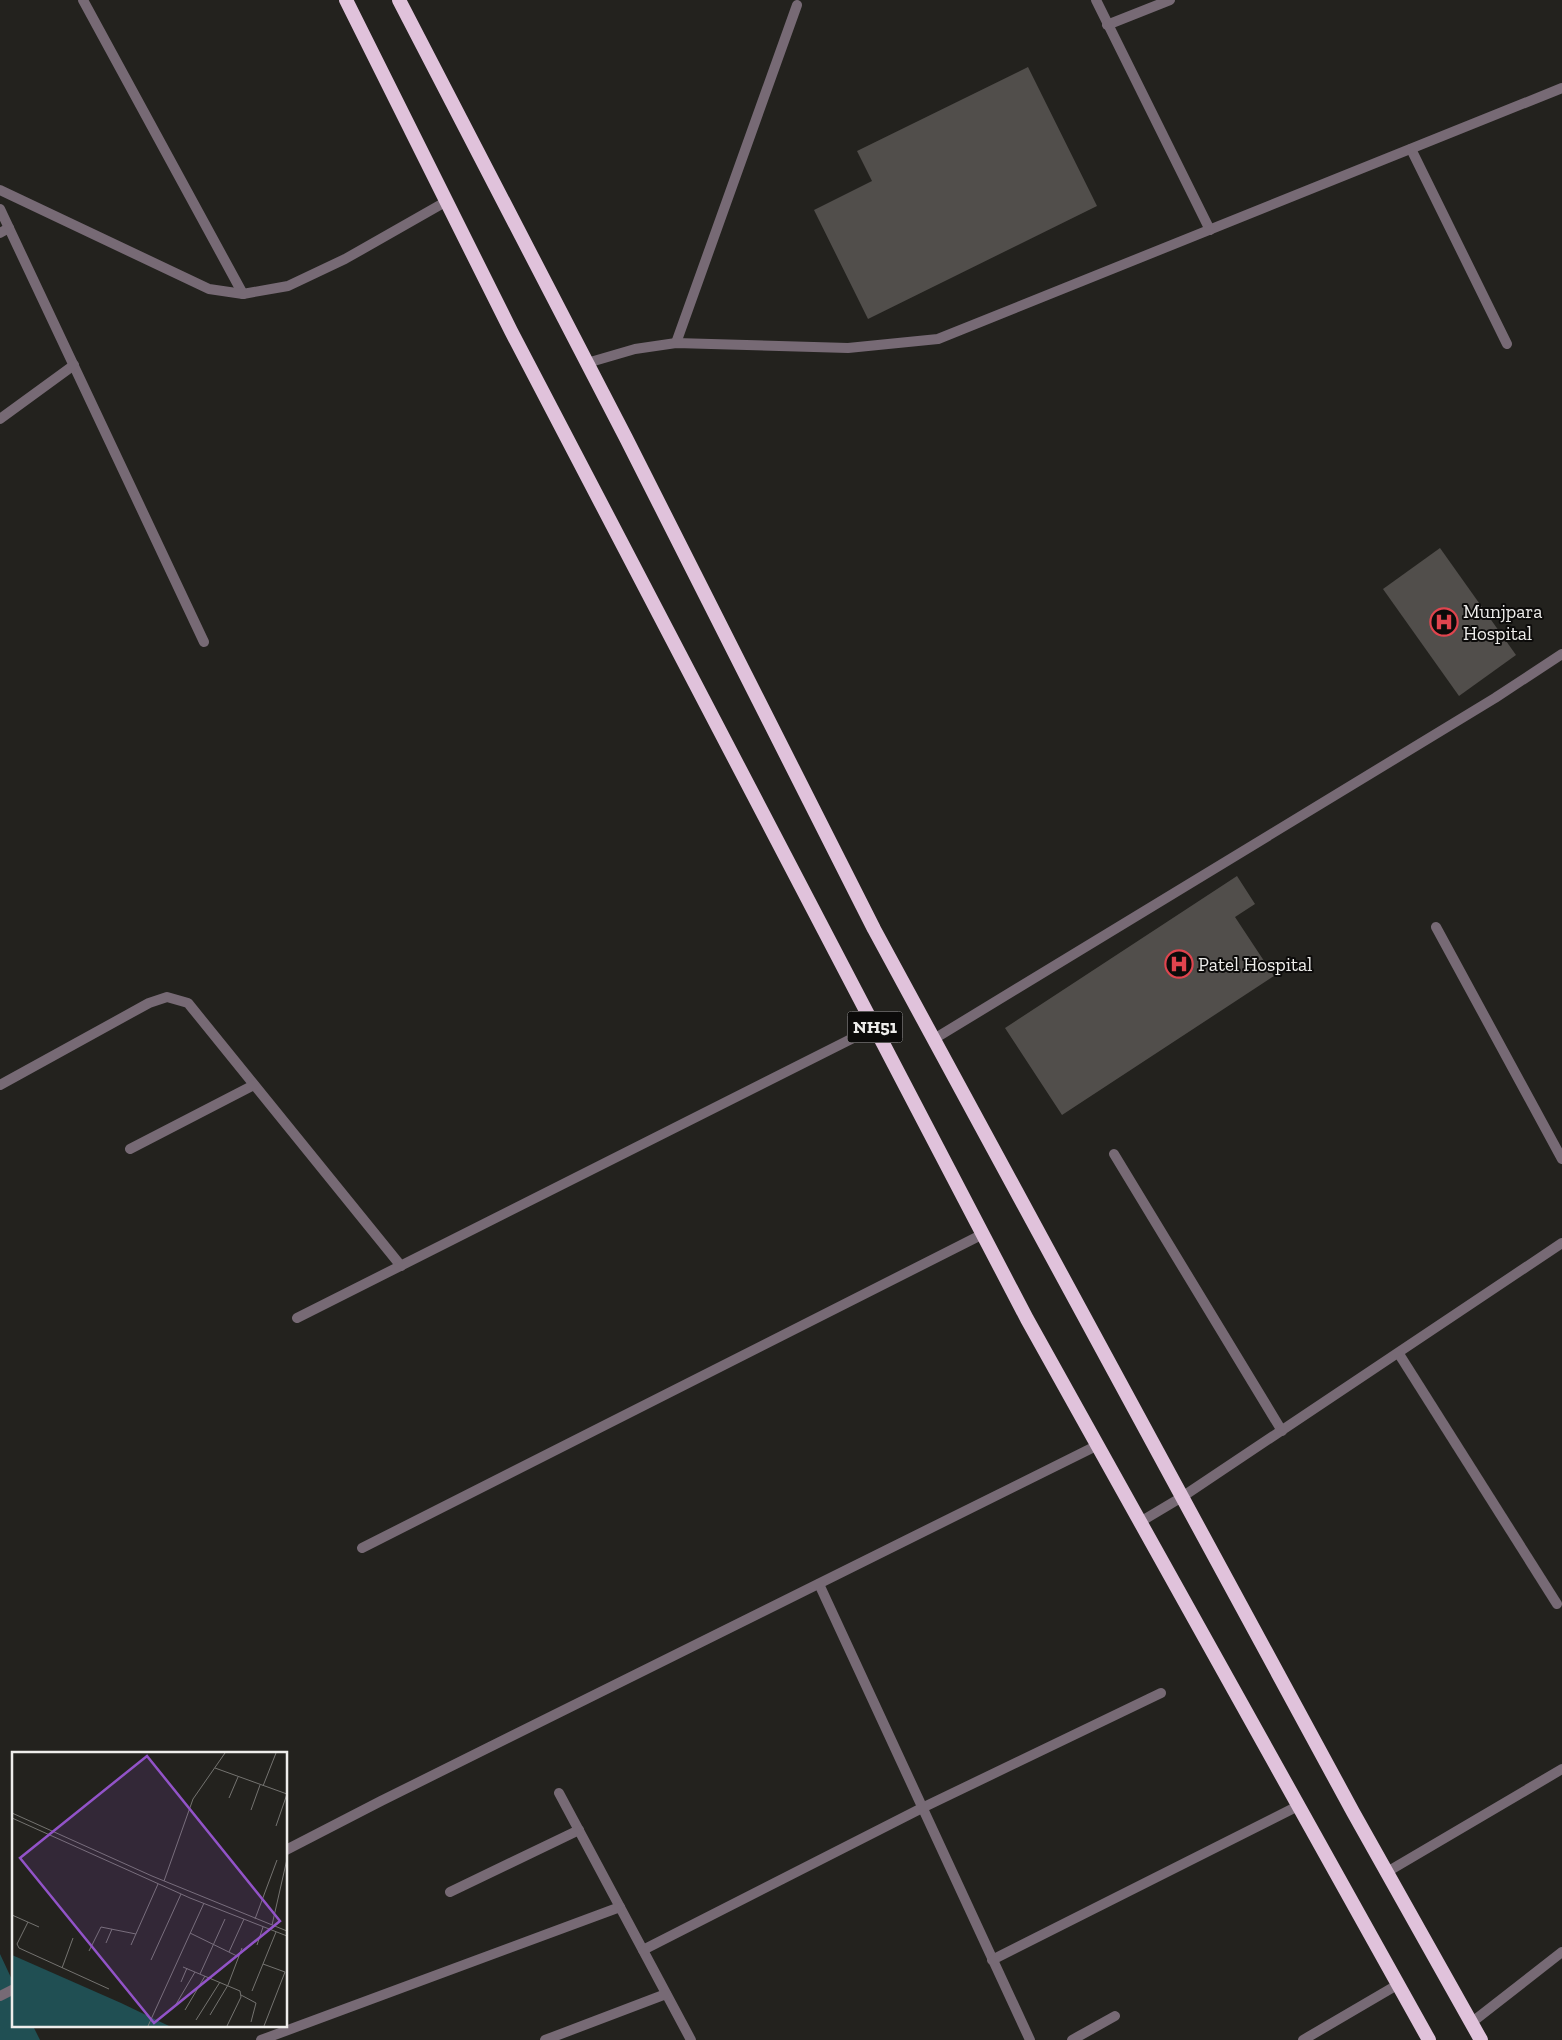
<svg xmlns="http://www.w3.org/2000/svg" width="1562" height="2040" font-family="'Zilla Slab',serif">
  <rect width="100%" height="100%" fill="#23221e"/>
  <polygon fill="#204f53" points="0,1954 14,1984 14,2026 33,2026 40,2040 0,2040"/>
  <g fill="#514e4b">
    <polygon points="1028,67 1097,206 868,319 814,210 872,181 857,151"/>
    <polygon points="1440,548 1516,655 1459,696 1383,589"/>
    <polygon points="1237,876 1255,904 1235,917 1274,976 1062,1115 1005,1028"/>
  </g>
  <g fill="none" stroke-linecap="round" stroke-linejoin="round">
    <g stroke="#776a75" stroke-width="10">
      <polyline points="83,0 243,294"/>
      <polyline points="1096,0 1210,230"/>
      <polyline points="1107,25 1170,0"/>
      <polyline points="1411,149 1507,344"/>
      <polyline points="0,190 209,289 243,294 288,286 345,259 447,201"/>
      <polyline points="0,209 204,642"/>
      <polyline points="0,233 9,228"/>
      <polyline points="676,343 797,5"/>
      <polyline points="587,363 635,349 676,343 848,348 938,339 1562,88"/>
      <polyline points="0,419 74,365"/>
      <polyline points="1436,927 1562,1159"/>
      <polyline points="1114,1154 1282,1431"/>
      <polyline points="1399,1354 1557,1604"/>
      <polyline points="1140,1522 1182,1497 1562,1243"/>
    </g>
    <g stroke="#776a75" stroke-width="10">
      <polyline points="934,1039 1495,698 1562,654"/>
      <polyline points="0,1085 149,1003 167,997 188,1003 401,1266"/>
      <polyline points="130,1149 254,1085"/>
      <polyline points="297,1318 875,1027"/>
      <polyline points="362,1548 983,1234"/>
      <polyline points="819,1584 1030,2040"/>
      <polyline points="559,1793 691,2040"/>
      <polyline points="286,1850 381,1801 1098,1445"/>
      <polyline points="1387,1872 1562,1769"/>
      <polyline points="450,1892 579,1830"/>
      <polyline points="643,1950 922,1808 1161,1693"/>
      <polyline points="992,1960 1298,1806"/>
      <polyline points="0,1996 14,1989"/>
      <polyline points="1471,2023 1562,1952"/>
      <polyline points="261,2040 620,1907"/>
      <polyline points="545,2040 666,1994"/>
      <polyline points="1072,2040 1115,2016"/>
      <polyline points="1303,2040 1397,1985"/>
    </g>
    <g stroke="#e0c2db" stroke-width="14">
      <polyline points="346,0 511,331 1027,1319 1429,2040"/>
      <polyline points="399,0 626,438 874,929 1353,1812 1481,2040"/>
    </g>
  </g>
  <defs>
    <g id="hospital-ring" transform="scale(1.4375)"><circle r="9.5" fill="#0c0b0a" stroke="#e0444e" stroke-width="1.5"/><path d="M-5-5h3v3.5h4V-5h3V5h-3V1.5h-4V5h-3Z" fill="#e0444e"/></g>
  </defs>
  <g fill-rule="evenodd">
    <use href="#hospital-ring" x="1444" y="622"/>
    <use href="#hospital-ring" x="1179" y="964"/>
  </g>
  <g text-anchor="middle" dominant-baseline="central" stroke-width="4" stroke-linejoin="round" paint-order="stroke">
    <rect fill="#0c0b0a" stroke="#aaa9a8" stroke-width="1" x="847.5" y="1011.5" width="55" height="31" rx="4"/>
    <g font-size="18" font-weight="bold" fill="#eeedeb">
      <text x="875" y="1027">NH51</text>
    </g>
    <g font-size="19" fill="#eeedeb" stroke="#0c0b0a" text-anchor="start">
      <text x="1463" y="611">Munjpara<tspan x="1463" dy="22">Hospital</tspan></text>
      <text x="1198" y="964">Patel Hospital</text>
    </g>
  </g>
  <g transform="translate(12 1752)">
    <rect width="275" height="275" fill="#23221e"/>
    <path d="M 0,203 L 109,251 L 157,274 L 0,274 Z" fill="#204f53"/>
    <path fill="none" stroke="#747370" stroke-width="1" d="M 203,16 L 275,42M 251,34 L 264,1M 217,46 L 226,25M 239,58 L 248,33M 0,61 L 140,124 L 275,179M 0,66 L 178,146 L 275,184M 264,74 L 275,42M 152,129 L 181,47 L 213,1M 0,163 L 27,175M 243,167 L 265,108M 16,170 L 5,192 L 7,196 L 97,237M 260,173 L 275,107M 178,181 L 227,205M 94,191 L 100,177M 119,193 L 146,132M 245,193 L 251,175M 77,199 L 89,175 L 124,182M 217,200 L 232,167M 139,208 L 169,142M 251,212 L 273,220M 171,215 L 228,239 L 229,245 L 215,274M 50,216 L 61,186M 188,222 L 213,167M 169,230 L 175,216M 240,239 L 264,180M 229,243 L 244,251 L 239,270M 163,254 L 183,220M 173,258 L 193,224M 198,263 L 216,233 L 230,196M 184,268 L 208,230M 136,274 L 192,151M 252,274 L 273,220"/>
    <path fill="#9253c8" fill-opacity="0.15" stroke="#9253c8" stroke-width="2.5" d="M 135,4 L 268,169 L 142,271 L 8,106 Z"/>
    <rect width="275" height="275" fill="none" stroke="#eeedeb" stroke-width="2.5"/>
  </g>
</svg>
